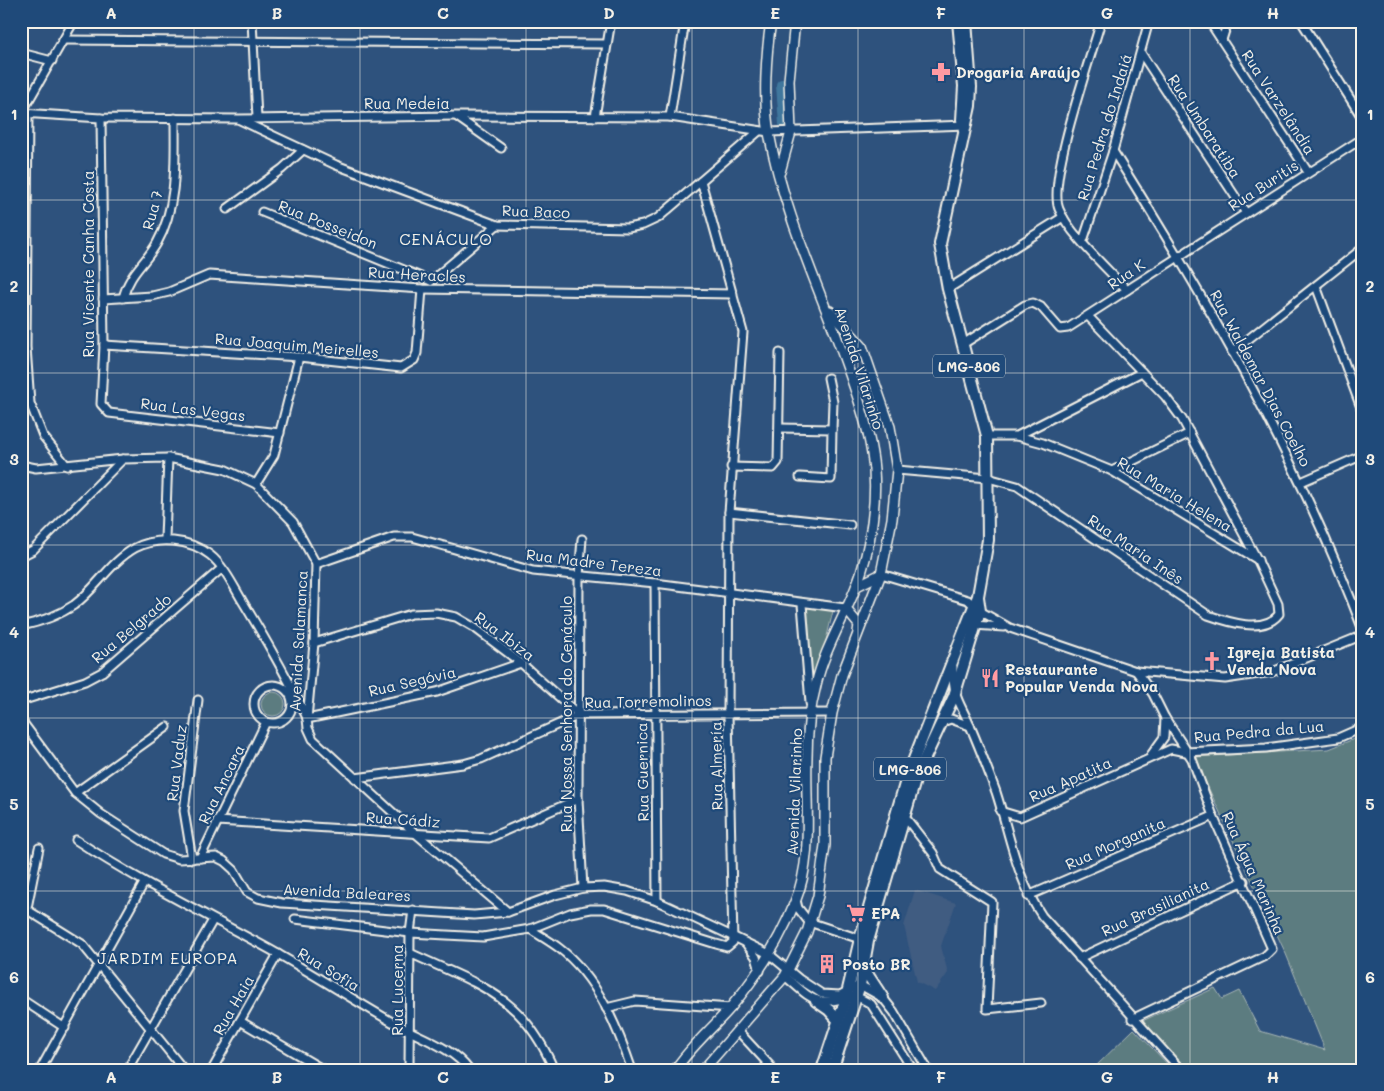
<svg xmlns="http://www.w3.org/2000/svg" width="1384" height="1091" font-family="Mali,sans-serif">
  <rect width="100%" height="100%" fill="#2e527d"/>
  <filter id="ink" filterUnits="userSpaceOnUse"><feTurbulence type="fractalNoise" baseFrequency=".02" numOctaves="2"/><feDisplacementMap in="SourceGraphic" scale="10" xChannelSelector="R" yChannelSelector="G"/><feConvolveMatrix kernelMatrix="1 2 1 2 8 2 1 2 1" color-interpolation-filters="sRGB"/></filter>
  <g filter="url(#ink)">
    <polygon fill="#3f5b81" points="915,890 956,903 941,946 948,973 935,991 917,982 904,926"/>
    <g fill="#5c7c80" stroke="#a8b6b4">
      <polygon points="804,606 833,611 811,703"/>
      <circle cx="273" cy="704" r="12"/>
      <polygon points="1359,737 1363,744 1363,1070 1187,1070 1140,1022 1215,988 1222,999 1239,991 1260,1031 1325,1050 1286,954 1194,757 1329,749"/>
      <polygon points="1134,1029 1173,1070 1092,1070"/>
    </g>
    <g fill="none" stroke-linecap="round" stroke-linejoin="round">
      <polyline stroke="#41779d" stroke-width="12" points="782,85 785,124"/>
      <g stroke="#f4f1e8" stroke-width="11">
        <g id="minor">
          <polyline points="252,21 257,118"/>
          <path d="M 1101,21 C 1091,57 1047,180 1059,209 C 1069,234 1108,269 1127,290"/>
          <polyline points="1209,21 1308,172"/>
          <polyline points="1301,21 1363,119"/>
          <polyline points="64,40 607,44"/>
          <polyline points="1222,40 1228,21"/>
          <polyline points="21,53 52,61"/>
          <polyline points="1141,53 1246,213"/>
          <polyline points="21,113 101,118 239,119 456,116 670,117 769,132 967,125"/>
          <polyline points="21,114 74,21"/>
          <polyline points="28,115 26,347 30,403 43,436 67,466"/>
          <polyline points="457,117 501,148"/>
          <polyline points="595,117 611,21"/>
          <polyline points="670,117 685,21"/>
          <polyline points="101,118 104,345 101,404 109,413 280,433"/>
          <polyline points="240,120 336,165 497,225 628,228 643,225 658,218 759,131"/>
          <path d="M 1113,151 C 1209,303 1299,461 1363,630"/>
          <polyline points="227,209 282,169 303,150"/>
          <polyline points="262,212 431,281"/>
          <polyline points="1083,241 1113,151 1149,21"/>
          <polyline points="431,281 497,225"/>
          <polyline points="1316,286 1363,413"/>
          <polyline points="948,289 1063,217"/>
          <path d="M 123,298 C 129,273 146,263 157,243 C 178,206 175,159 175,118"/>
          <polyline points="103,299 152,296 169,292 209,275 422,289 733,294"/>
          <polyline points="963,344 1025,305 1033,303 1041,307 1060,329 1068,328 1363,138"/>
          <polyline points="104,345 299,357 401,368 414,360 417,353 422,289"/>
          <polyline points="1232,352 1363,248"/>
          <polyline points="828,378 833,402 832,429"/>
          <polyline points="780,428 832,429 831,479 800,477"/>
          <polyline points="987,436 1017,436 1043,443 1112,471 1258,560"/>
          <polyline points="1017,436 1142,372"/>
          <polyline points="21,465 36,468 123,459 168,458 224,469 256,484 293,522 316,564 314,643 307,719 308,728 313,739 414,832 508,912"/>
          <polyline points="731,467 773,468 778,462 780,353"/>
          <path d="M 897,470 L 988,478 L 1017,486 L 1208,615 C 1228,622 1264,634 1279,614 L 1278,604 L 1258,561 L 1182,419 L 1165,396 L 1088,316"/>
          <polyline points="1112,471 1190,433"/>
          <polyline points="1301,482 1363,455"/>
          <polyline points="256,484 274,455 299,357"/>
          <polyline points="729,512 850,525"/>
          <polyline points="165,539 168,458"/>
          <polyline points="582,539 579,576 578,799 583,888"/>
          <polyline points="21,556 33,550 123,459"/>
          <polyline points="316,564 394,537 412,537 533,571 655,583 845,608"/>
          <polyline points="881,574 968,600 980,611 1010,628 1136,671 1225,679 1272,672 1363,635"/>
          <polyline points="655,583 657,901"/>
          <polyline points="802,604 810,703"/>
          <polyline points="973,625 1004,627"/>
          <path d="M 21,626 C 40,622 58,616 74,605 C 96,589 110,562 135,548 C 157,536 190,539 210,555 C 224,566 234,587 243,602 C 266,640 288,678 307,718"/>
          <polyline points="314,643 411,614 436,613 456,617 475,628 521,663 579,715"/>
          <path d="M 953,667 C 952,697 960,702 971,728 C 980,749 988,770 996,792 C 1010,835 1016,878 1042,916 L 1181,1070"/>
          <circle cx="273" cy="704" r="19"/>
          <polyline points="21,701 85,681 102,672 221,569"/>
          <polyline points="307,719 437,692 521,663"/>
          <polyline points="21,720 75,793 101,814 163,854 179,859 216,857 224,861 234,870 247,892 258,898 282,903 474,915 508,912 555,895 583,888 604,887 627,891 657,901 734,937 769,954 799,979 822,994 840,995 860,985 883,998 894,1012 928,1070"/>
          <polyline points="942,722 951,719 970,726"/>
          <polyline points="1151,755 1164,737 1165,718"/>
          <polyline points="355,778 463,764 481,759 579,715 832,713"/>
          <polyline points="75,793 167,727"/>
          <polyline points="1000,811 1020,817 1171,749 1186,752 1266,748 1338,738 1363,727"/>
          <polyline points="905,817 933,853 940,869 992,902 987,1009 1041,1003"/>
          <polyline points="217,821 489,838 578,799"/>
          <path d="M 76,840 C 141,883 210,916 278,954 C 316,976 354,1000 392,1022 C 416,1036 453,1047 469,1070"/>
          <polyline points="200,858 266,722"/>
          <polyline points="192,859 184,811 198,700"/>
          <polyline points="1028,896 1213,816"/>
          <polyline points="796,900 798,908 809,922 863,940"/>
          <polyline points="21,906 82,944 184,1070"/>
          <polyline points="27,908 39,848"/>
          <polyline points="295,919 410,933 483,937 530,929 570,913 591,909 604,909 716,944 727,947 733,942 728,714 729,512 743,332 701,181"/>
          <path d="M 530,929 C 539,935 550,941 559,948 C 597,977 617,1026 632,1070"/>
          <polyline points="747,945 756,957 760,971"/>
          <path d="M 412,954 C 479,985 523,995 554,1070"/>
          <polyline points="1079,958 1244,881"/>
          <path d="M 785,976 C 816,1003 814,1006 856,996 L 871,1004 L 913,1070"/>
          <polyline points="21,999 65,1028"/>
          <polyline points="606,1008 635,1001 731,1008"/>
          <polyline points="1132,1019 1265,956 1272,949 1213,816 1192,759 1165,718 1153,694 1136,671"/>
          <polyline points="240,1021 324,1070"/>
          <polyline points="738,1031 774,1070"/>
          <polyline points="40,1070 144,883"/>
          <polyline points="127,1070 213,920"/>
          <polyline points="212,1070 278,954"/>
          <polyline points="409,1070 410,933 413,910"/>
        </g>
      </g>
      <g stroke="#f4f1e8" stroke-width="12">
        <g id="major">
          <polyline points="780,172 791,132 789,80 795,21"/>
          <polyline points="857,586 881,574"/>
          <polyline points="845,608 859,625 858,632"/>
          <path d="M 675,1070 C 691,1046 713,1028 731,1007 C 758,975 780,940 795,902 C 814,856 805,806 807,757 C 807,734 810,708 816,685 C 824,650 843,620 856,587 C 871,549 879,494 872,454 C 866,416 851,377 838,341 C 813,274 782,205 769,133 C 763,100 766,55 771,21"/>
          <polyline points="703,1070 785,976 807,932 818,896 825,845 825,757 832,713 842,675 881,574 892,519 897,470 890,427 862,346 830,311"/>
        </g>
      </g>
      <g stroke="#f4f1e8" stroke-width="14">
        <g id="highway">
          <polyline points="958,21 964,86 962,120"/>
          <polyline points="862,966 883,998"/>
          <polyline points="816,1001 829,1010 838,1020"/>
          <polyline points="822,1070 846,998 860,939 907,777 978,596 988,540 987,436 948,289 940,244 970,106 971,87 966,21"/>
          <polyline points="832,1070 860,985 868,941 916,777 954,696 980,611 978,597"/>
        </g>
      </g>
      <use href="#minor" stroke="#1f4a7a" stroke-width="7"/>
      <use href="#major" stroke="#1f4a7a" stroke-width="9"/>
      <use href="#highway" stroke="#1f4a7a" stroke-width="10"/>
    </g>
  </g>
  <path fill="none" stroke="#f4f1e8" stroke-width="1" stroke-opacity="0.55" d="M 194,21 L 194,1070M 360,21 L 360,1070M 526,21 L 526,1070M 692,21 L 692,1070M 858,21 L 858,1070M 1024,21 L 1024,1070M 1190,21 L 1190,1070M 21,200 L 1363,200M 21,373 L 1363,373M 21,545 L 1363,545M 21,718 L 1363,718M 21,891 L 1363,891"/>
  <defs>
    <g id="pharmacy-bare" transform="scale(1.5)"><path d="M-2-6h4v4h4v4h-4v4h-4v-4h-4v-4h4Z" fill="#ff9aa2" stroke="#1f4a7a" stroke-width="2.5" paint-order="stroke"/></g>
    <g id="church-bare" transform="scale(1.5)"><path d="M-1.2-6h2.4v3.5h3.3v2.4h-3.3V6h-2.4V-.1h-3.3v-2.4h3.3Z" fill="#ff9aa2" stroke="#1f4a7a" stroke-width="2.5" paint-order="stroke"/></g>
    <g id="restaurant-bare" transform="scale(1.5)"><path d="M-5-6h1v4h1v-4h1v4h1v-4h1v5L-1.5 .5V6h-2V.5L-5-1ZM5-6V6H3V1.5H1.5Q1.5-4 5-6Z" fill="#ff9aa2" stroke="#1f4a7a" stroke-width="2.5" paint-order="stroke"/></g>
    <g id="supermarket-bare" transform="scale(1.5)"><path d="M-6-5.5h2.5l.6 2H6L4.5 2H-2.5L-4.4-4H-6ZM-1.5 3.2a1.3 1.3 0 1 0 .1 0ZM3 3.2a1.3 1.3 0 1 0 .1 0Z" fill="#ff9aa2" stroke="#1f4a7a" stroke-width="2.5" paint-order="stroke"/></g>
    <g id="building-bare" transform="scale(1.5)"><path d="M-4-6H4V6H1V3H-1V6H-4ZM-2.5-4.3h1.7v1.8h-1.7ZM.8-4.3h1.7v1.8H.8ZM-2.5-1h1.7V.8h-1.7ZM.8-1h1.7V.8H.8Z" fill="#ff9aa2" stroke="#1f4a7a" stroke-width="2.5" paint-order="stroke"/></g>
  </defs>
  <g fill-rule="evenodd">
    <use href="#pharmacy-bare" x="941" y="72"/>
    <use href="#church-bare" x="1212" y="661"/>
    <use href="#restaurant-bare" x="990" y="678"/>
    <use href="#supermarket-bare" x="856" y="913"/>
    <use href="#building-bare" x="827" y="964"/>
  </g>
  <g text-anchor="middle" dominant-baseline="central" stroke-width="4.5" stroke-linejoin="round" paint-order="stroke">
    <g fill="#1f4a7a" stroke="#b4bfc7" stroke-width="1">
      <rect x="933" y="354.5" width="72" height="23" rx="4"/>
      <rect x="874" y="757.5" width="72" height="23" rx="4"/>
    </g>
    <g font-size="14" font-weight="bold" fill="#f4f1e8">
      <text x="969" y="366">LMG-806</text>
      <text x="910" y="769">LMG-806</text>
    </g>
    <g font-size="15" font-weight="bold" fill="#f4f1e8" stroke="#1f4a7a" text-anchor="start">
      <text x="956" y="72">Drogaria Araújo</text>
      <text x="1227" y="652">Igreja Batista<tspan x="1227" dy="17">Venda Nova</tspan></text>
      <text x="1005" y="669">Restaurante<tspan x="1005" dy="17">Popular Venda Nova</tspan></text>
      <text x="871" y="913">EPA</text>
      <text x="842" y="964">Posto BR</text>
    </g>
    <g font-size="15" fill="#f4f1e8" stroke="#1f4a7a">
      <text transform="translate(1279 102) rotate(57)">Rua Varzelândia</text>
      <text x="407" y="103">Rua Medeia</text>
      <text transform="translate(1205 126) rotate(57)">Rua Umbaratiba</text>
      <text transform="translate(1104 127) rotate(-73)">Rua Pedra do Indaiá</text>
      <text transform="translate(1263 185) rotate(-33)">Rua Buritis</text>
      <text transform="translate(152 210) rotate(-75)">Rua 7</text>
      <text transform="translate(536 211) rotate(2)">Rua Baco</text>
      <text transform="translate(328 224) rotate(22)">Rua Posseidon</text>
      <text transform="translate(88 264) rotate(-90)">Rua Vicente Canha Costa</text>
      <text transform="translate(417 274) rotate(3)">Rua Heracles</text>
      <text transform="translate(1126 274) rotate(-34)">Rua K</text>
      <text transform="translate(297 345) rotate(5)">Rua Joaquim Meirelles</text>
      <text transform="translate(860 368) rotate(72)">Avenida Vilarinho</text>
      <text transform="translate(1261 378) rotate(62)">Rua Waldemar Dias Coelho</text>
      <text transform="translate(193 409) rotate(7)">Rua Las Vegas</text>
      <text transform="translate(1175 494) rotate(31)">Rua Maria Helena</text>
      <text transform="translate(1136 549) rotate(34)">Rua Maria Inês</text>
      <text transform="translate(594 562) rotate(7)">Rua Madre Tereza</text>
      <text transform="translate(131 628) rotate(-40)">Rua Belgrado</text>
      <text transform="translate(505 636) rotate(37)">Rua Ibiza</text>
      <text transform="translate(298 641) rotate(-87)">Avenida Salamanca</text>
      <text transform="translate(412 681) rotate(-13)">Rua Segóvia</text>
      <text transform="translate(648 701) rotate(-1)">Rua Torremolinos</text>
      <text transform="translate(566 714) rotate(-90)">Rua Nossa Senhora do Cenáculo</text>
      <text transform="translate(1259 731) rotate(-5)">Rua Pedra da Lua</text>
      <text transform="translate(176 763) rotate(-83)">Rua Vaduz</text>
      <text transform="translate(716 766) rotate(-91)">Rua Almería</text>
      <text transform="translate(642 772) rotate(-91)">Rua Guernica</text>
      <text transform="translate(1070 779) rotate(-24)">Rua Apatita</text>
      <text transform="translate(221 784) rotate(-64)">Rua Ancara</text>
      <text transform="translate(794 792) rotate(-88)">Avenida Vilarinho</text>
      <text transform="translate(403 819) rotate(4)">Rua Cádiz</text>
      <text transform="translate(1115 843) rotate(-24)">Rua Morganita</text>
      <text transform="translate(1254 873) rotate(66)">Rua Água Marinha</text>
      <text transform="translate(347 892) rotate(3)">Avenida Baleares</text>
      <text transform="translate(1155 907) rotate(-25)">Rua Brasilianita</text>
      <text transform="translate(329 969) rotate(31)">Rua Sofia</text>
      <text transform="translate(397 990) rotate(-90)">Rua Lucerna</text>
      <text transform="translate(233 1005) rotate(-60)">Rua Haia</text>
    </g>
    <g font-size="16" letter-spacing="1" fill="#f4f1e8" stroke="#1f4a7a">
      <text x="446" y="238">CENÁCULO</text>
      <text x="168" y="957">JARDIM EUROPA</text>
    </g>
  </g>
  <rect width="1384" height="1091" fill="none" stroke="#1f4a7a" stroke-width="55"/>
  <rect x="28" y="28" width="1328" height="1036" fill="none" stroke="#f4f1e8" stroke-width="2"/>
  <g font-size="16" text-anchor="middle" font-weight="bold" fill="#f4f1e8">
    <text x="111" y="19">A</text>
    <text x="277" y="19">B</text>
    <text x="443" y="19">C</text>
    <text x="609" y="19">D</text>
    <text x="775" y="19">E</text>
    <text x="941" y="19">F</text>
    <text x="1107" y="19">G</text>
    <text x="1273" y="19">H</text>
    <text x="14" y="120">1</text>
    <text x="1370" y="120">1</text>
    <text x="14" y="292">2</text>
    <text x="1370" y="292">2</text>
    <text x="14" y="465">3</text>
    <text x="1370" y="465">3</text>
    <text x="14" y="638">4</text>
    <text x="1370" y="638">4</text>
    <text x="14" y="810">5</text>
    <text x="1370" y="810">5</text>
    <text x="14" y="983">6</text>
    <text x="1370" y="983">6</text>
    <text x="111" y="1083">A</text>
    <text x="277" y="1083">B</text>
    <text x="443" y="1083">C</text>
    <text x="609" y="1083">D</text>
    <text x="775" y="1083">E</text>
    <text x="941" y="1083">F</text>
    <text x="1107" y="1083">G</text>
    <text x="1273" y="1083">H</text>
  </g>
</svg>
